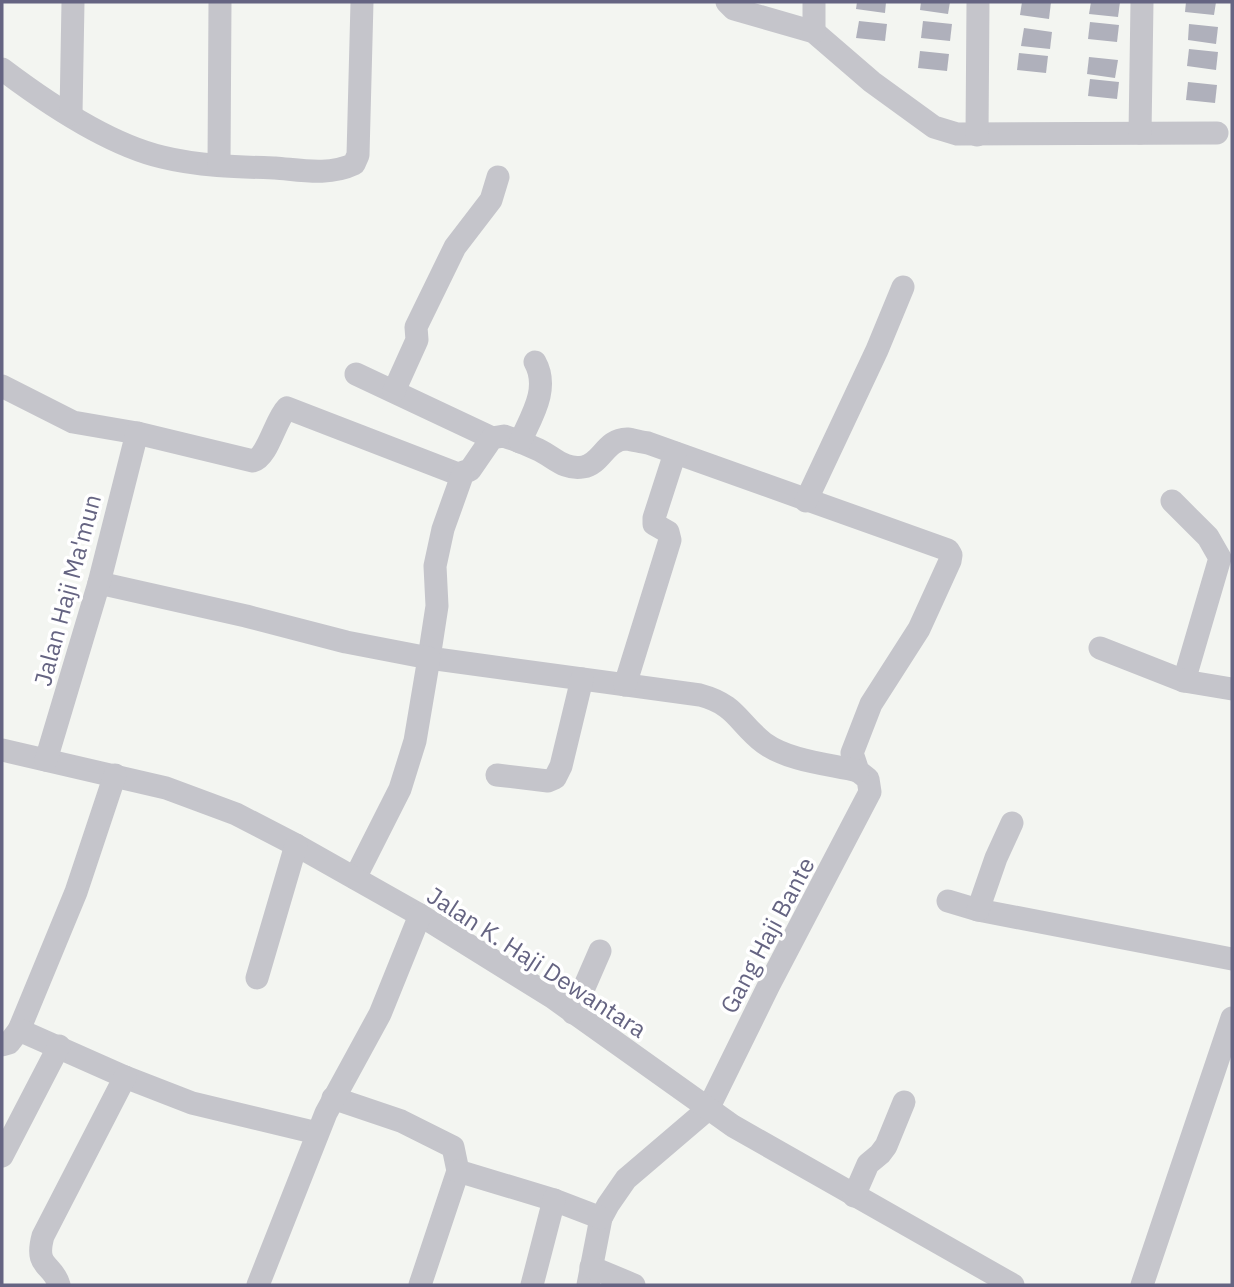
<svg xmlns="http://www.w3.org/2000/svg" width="1234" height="1287" font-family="'IBM Plex Sans',sans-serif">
  <rect width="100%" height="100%" fill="#f3f5f1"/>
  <g fill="#afb0bb">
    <polygon points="857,2 886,2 885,13 856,9"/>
    <polygon points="921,2 950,2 948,14 920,10"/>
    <polygon points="1022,2 1051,2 1049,19 1020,15"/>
    <polygon points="1091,2 1120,2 1118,17 1089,14"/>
    <polygon points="1186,2 1216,2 1214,15 1185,12"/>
    <polygon points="859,21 887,24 885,41 856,38"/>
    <polygon points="923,21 952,24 950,41 921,38"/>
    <polygon points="1090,22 1119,25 1117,42 1088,39"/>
    <polygon points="1189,24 1218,27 1216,44 1188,40"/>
    <polygon points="1024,28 1052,32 1050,49 1021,46"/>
    <polygon points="1189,49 1218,52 1216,70 1187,66"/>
    <polygon points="920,51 949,54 947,71 918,68"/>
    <polygon points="1019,53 1048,56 1046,73 1017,70"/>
    <polygon points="1089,57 1118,60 1115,78 1087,74"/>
    <polygon points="1090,79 1119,82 1117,99 1088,96"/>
    <polygon points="1188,82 1217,85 1215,103 1186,100"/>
  </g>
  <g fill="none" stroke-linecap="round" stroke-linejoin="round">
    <g stroke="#c5c5cb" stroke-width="23">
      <polyline points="727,2 734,9 814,32 872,82 934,127 957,134 1217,133"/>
      <polyline points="814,32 814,2"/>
      <path d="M 2,69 C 47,103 107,144 162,157 C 198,166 238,167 275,168 C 301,170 329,176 354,164 L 358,155 L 362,2"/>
      <polyline points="71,114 73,2"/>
      <polyline points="1140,133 1142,2"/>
      <polyline points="977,135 978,2"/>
      <polyline points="219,164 220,2"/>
      <polyline points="356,374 492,438"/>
      <path d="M 2,386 L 73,422 L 137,433 L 253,461 C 268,457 275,420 287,408 L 458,474 L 470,470 L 492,438 L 504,436 C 516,440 528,445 539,450 C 555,458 564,470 583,467 C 602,464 605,439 627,439 C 634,440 641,442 648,443 L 948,550 L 951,555 L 950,561 L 919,629 L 871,704 L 852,753 L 858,771 L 868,779 L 870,792 L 769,985 L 708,1109 L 626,1179 L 608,1205 L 601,1218 L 588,1285"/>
      <polyline points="394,391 417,340 416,327 455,247 491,200 498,177"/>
      <path d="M 520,442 C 531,417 550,389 535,362"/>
      <path d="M 463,473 L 443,529 L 435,566 L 437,606 L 429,658 L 700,695 C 737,705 737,722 764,743 C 789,761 828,764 858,771"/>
      <polyline points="806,501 877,350 903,287"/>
      <polyline points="1172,501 1208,537 1220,558 1184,681"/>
      <polyline points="99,583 246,616 346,642 429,658 415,741 400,789 355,878"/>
      <polyline points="1100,648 1184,681 1232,689"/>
      <polyline points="625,685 670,540 668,532 654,524 654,518 675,453"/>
      <polyline points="2,750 166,788 236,814 296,845 420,915 552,997 733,1126 1013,1285"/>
      <polyline points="46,760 99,583 137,433"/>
      <polyline points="497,775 548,781 555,778 561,766 582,679"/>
      <polyline points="948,901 978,910 1232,959"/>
      <polyline points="978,910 996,858 1012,823"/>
      <polyline points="257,978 296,845"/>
      <polyline points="573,1013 600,951"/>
      <polyline points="19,1030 76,892 115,775"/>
      <polyline points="2,1045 9,1043 19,1030 125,1077 192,1103 317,1133"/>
      <polyline points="333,1098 401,1121 453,1147 458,1171 420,1285"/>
      <polyline points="2,1156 59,1046"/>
      <polyline points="458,1171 554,1200 601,1218"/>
      <polyline points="854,1196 868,1164 880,1154 886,1146 904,1102"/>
      <polyline points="591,1267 634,1285"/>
      <path d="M 59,1285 C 53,1263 34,1269 43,1236 L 125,1077"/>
      <polyline points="258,1285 326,1113 380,1014 420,915"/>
      <polyline points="532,1285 554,1200"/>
      <polyline points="1142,1285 1232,1018"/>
    </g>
  </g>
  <g text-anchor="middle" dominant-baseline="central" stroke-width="7" stroke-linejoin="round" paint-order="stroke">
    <g font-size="24" fill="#656482" stroke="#fff">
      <text transform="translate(67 590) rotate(-75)">Jalan Haji Ma'mun</text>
      <text transform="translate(767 935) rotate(-62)">Gang Haji Bante</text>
      <text transform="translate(537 962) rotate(33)">Jalan K. Haji Dewantara</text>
    </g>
  </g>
  <rect width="1234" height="1287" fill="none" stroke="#656482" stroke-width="7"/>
</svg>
